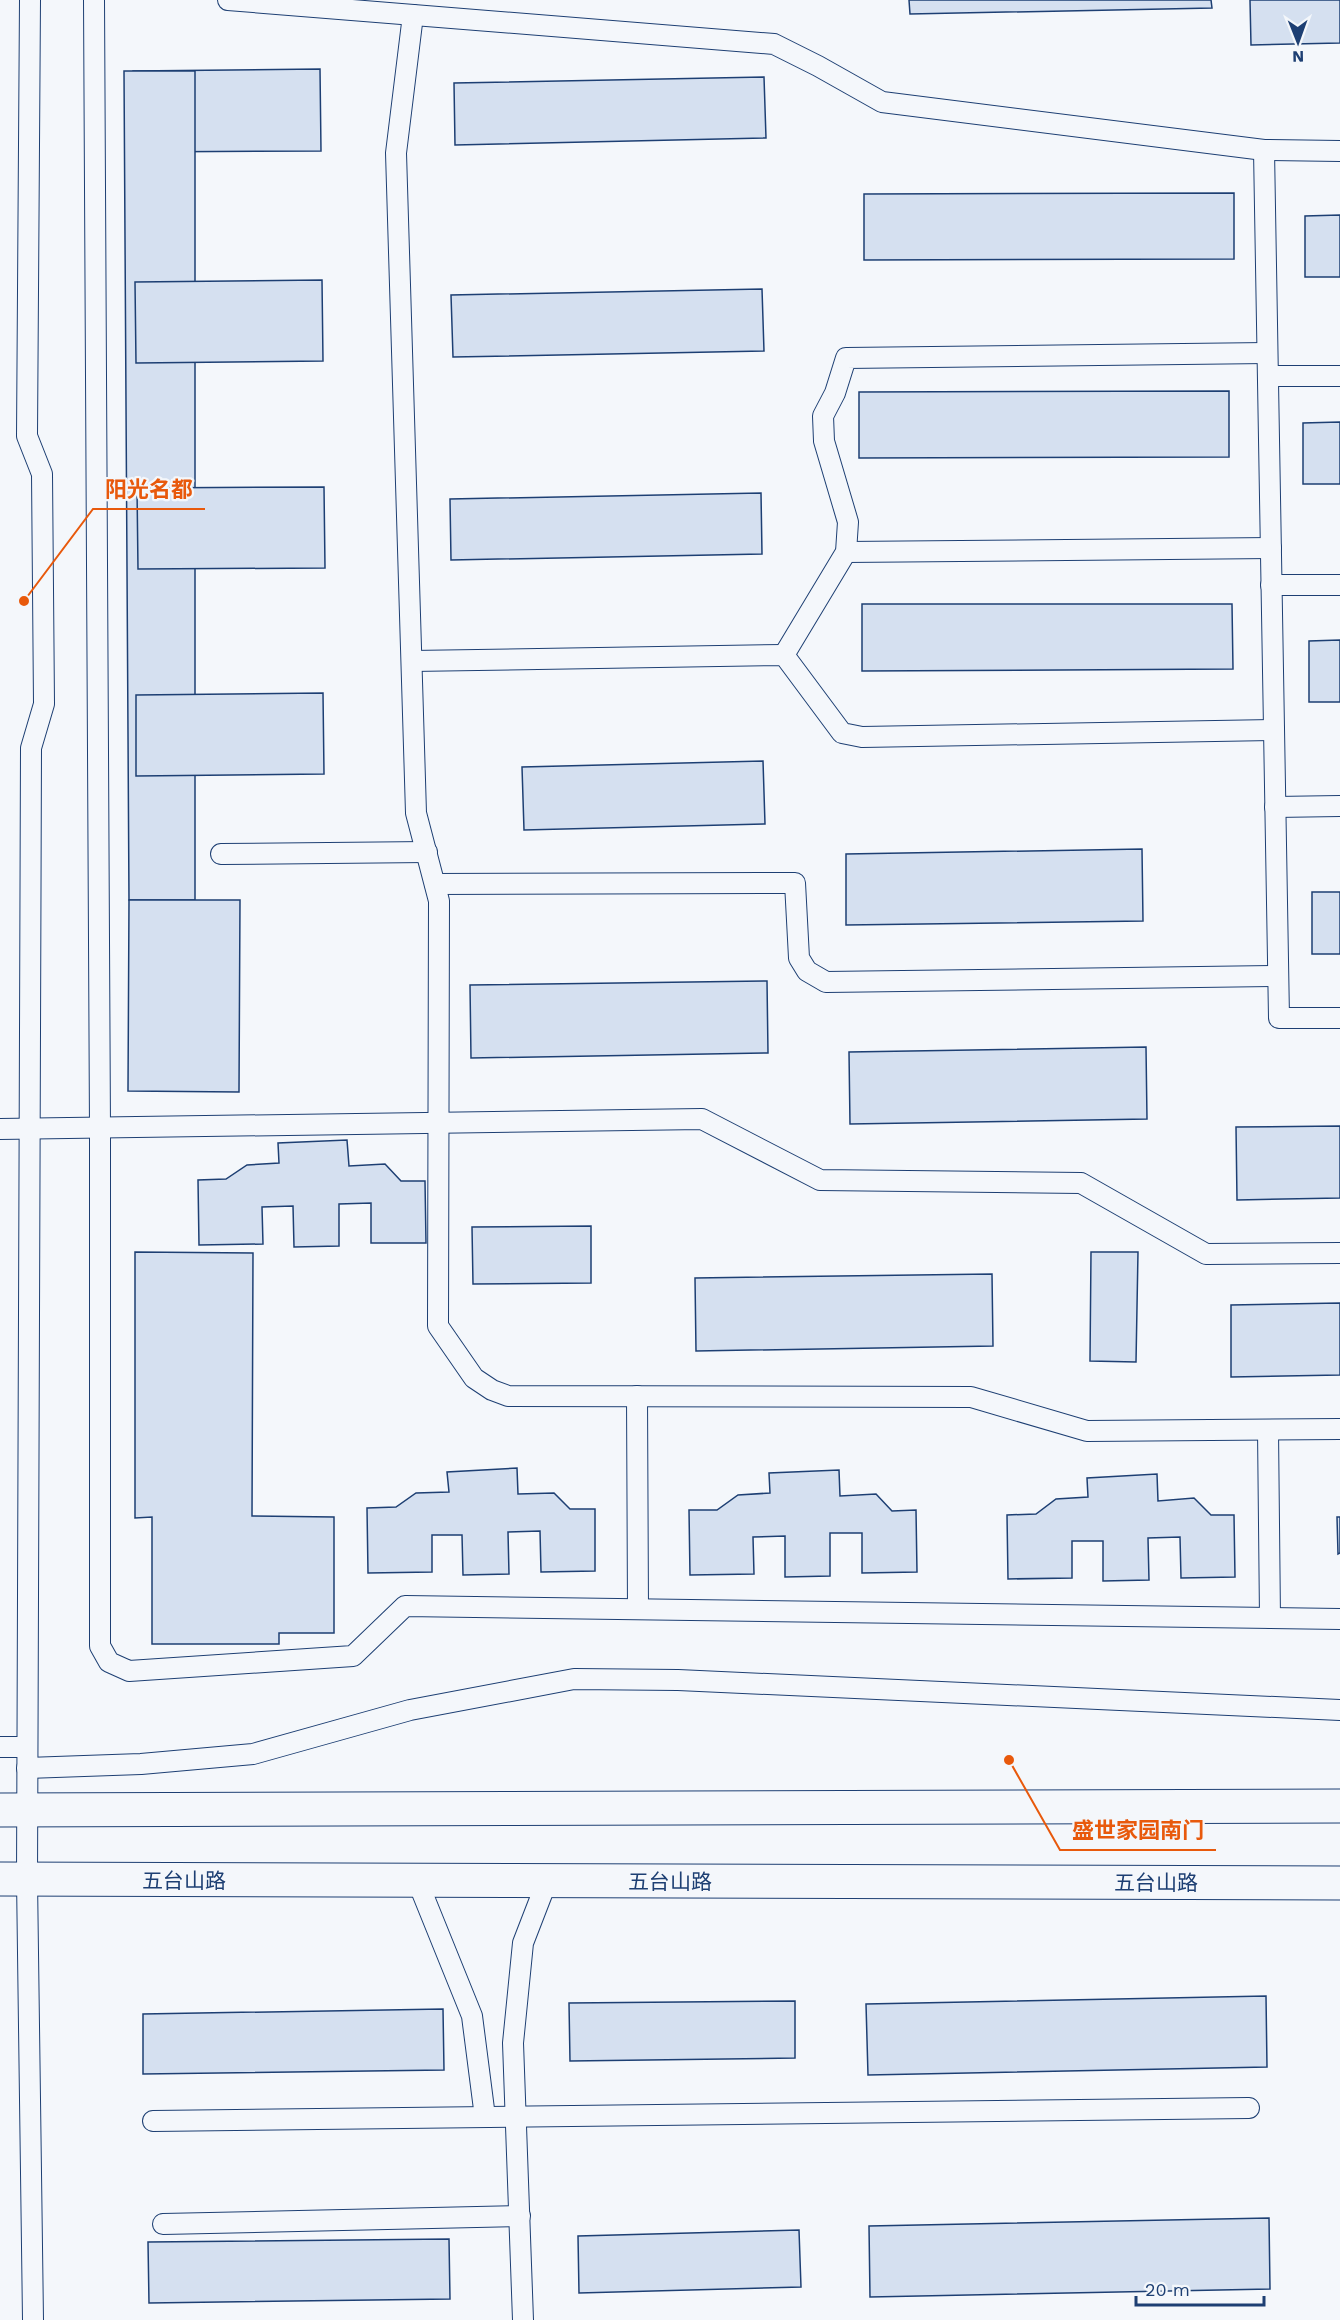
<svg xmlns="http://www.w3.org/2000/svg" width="1340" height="2320" font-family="'Work Sans','Noto Sans SC',sans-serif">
  <rect width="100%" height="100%" fill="#f4f7fb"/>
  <g fill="#d5e0f0" stroke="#1d3f73" stroke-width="1.5">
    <polygon points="909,0 1211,0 1212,8 910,14"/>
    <polygon points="1250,0 1340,0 1340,43 1251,45"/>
    <polygon points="320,69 321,151 134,152 133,71"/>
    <polygon points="124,71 195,71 195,900 129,900"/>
    <polygon points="764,77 766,138 455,145 454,83"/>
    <polygon points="1234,193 1234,259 864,260 864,194"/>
    <polygon points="1340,215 1340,277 1305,277 1305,216"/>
    <polygon points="322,280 323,361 136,363 135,282"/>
    <polygon points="762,289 764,351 453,357 451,295"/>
    <polygon points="1229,391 1229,457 859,458 859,392"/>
    <polygon points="1340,422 1340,484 1303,484 1303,423"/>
    <polygon points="324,487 325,568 138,569 137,488"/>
    <polygon points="761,493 762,554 451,560 450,499"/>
    <polygon points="862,604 1232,604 1233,669 862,671"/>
    <polygon points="1340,640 1340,702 1309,702 1309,641"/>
    <polygon points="323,693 324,774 136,776 136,695"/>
    <polygon points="763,761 765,824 524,830 522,767"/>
    <polygon points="1142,849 1143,921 846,925 846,854"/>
    <rect x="1312" y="892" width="28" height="62"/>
    <polygon points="129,900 240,900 239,1092 128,1091"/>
    <polygon points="767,981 768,1053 471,1058 470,985"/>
    <polygon points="1146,1047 1147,1119 850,1124 849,1052"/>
    <polygon points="1340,1126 1340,1198 1237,1200 1236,1127"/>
    <polygon points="347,1140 349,1166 385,1164 401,1181 425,1181 426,1243 371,1243 371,1203 339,1204 339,1246 294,1247 293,1206 262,1207 263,1244 199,1245 198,1180 226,1179 247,1165 279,1163 278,1143"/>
    <polygon points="591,1226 591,1283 473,1284 472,1227"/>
    <polygon points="135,1252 253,1253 252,1516 334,1517 334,1633 279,1633 279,1644 152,1644 152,1517 135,1518"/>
    <polygon points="1091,1252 1138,1252 1136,1362 1090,1361"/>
    <polygon points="992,1274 993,1346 696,1351 695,1278"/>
    <polygon points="1340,1303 1340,1375 1231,1377 1231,1305"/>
    <polygon points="517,1468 518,1494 554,1493 570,1509 595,1509 595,1571 541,1572 540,1531 508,1532 509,1574 463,1575 462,1535 432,1535 432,1572 368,1573 367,1508 396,1507 416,1493 449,1492 447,1472"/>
    <polygon points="839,1470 840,1496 876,1494 892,1511 916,1510 917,1572 862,1573 862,1533 830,1533 830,1576 785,1577 785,1536 753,1537 754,1574 690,1575 689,1510 717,1510 738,1495 770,1493 769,1473"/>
    <polygon points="1157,1474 1158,1501 1194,1498 1211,1515 1234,1515 1235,1577 1181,1578 1180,1537 1148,1538 1149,1580 1103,1581 1103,1541 1072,1541 1072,1578 1008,1579 1007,1515 1036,1514 1056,1499 1088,1497 1087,1478"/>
    <polygon points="1337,1517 1340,1517 1340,1553 1338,1554"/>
    <polygon points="1266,1996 1267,2067 868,2075 866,2004"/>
    <polygon points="795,2001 795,2058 570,2061 569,2003"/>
    <polygon points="443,2009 444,2070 143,2074 143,2014"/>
    <polygon points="1269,2218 1270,2289 870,2297 869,2226"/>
    <polygon points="799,2230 801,2287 579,2293 578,2236"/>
    <polygon points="449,2239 450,2299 149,2303 148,2242"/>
  </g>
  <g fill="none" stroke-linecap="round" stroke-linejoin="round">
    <g stroke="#1d3f73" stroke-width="22">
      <g id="service">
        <polyline points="30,0 27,436 42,474 44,704 31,748 27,1879 33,2320"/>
        <polyline points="94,0 100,1129 100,1646 109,1662 129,1671 353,1656 405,1606 1340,1619"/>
        <polyline points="228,0 774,44 818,66 882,102 1264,150 1340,151"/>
        <polyline points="413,15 396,153 416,813 439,901 438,1326 474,1378 492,1390 508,1396 971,1397 1087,1431 1340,1429"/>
        <polyline points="1264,150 1279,1018 1340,1018"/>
        <polyline points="1268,376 1340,376"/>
        <polyline points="846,552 1271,548"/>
        <polyline points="1271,585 1340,585"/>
        <polyline points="784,655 846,552 848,522 824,441 823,416 835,393 846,358 1267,353"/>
        <polyline points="412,661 784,655 842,733 862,737 1274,730"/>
        <polyline points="1275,807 1340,806"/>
        <polyline points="221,854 427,852"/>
        <polyline points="435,884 795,883 799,958 807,971 826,982 1278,976"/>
        <polyline points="0,1129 702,1119 820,1180 1081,1183 1206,1254 1340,1253"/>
        <polyline points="637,1396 638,1609"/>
        <polyline points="1268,1430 1270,1618"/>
        <polyline points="0,1747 27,1747"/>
        <polyline points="27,1768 141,1764 253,1754 410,1710 574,1679 678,1680 1340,1710"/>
        <polyline points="417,1880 472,2016 485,2117"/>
        <polyline points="153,2121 1249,2108"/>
        <polyline points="163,2224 520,2216"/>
        <polyline points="523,2320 513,2043 523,1943 547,1881"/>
      </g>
    </g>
    <g stroke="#1d3f73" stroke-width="35">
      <g id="secondary">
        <polyline points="0,1810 1340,1806"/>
        <polyline points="0,1879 1340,1883"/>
      </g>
    </g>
    <use href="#service" stroke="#f4f7fb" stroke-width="20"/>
    <use href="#secondary" stroke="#f4f7fb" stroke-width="33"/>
  </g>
  <g text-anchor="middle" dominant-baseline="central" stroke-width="4.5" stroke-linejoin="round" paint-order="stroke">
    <g font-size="21" fill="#1d3f73" stroke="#f4f7fb">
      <text x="184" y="1880">五台山路</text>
      <text x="670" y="1881">五台山路</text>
      <text x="1156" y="1882">五台山路</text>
    </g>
  </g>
  <path fill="none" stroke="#e8590c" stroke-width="2" d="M24 601L93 509H205M1009 1760L1060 1850H1216"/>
  <g fill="#e8590c" stroke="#f4f7fb" stroke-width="2">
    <circle cx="24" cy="601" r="6"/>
    <circle cx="1009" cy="1760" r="6"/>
  </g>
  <g font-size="22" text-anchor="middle" font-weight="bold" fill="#e8590c" stroke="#f4f7fb" stroke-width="4.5" stroke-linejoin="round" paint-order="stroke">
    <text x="149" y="497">阳光名都</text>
    <text x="1138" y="1838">盛世家园南门</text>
  </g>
  <g transform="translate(1298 42) rotate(179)" stroke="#f4f7fb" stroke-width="4.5" paint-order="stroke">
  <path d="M0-4.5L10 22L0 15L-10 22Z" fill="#1d3f73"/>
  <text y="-9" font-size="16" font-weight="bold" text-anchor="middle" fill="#1d3f73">N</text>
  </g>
  <path d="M1136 2296v9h128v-9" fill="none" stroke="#1d3f73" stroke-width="3"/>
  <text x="1145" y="2296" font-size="18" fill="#1d3f73" stroke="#f4f7fb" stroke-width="4.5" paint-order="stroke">20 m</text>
</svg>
